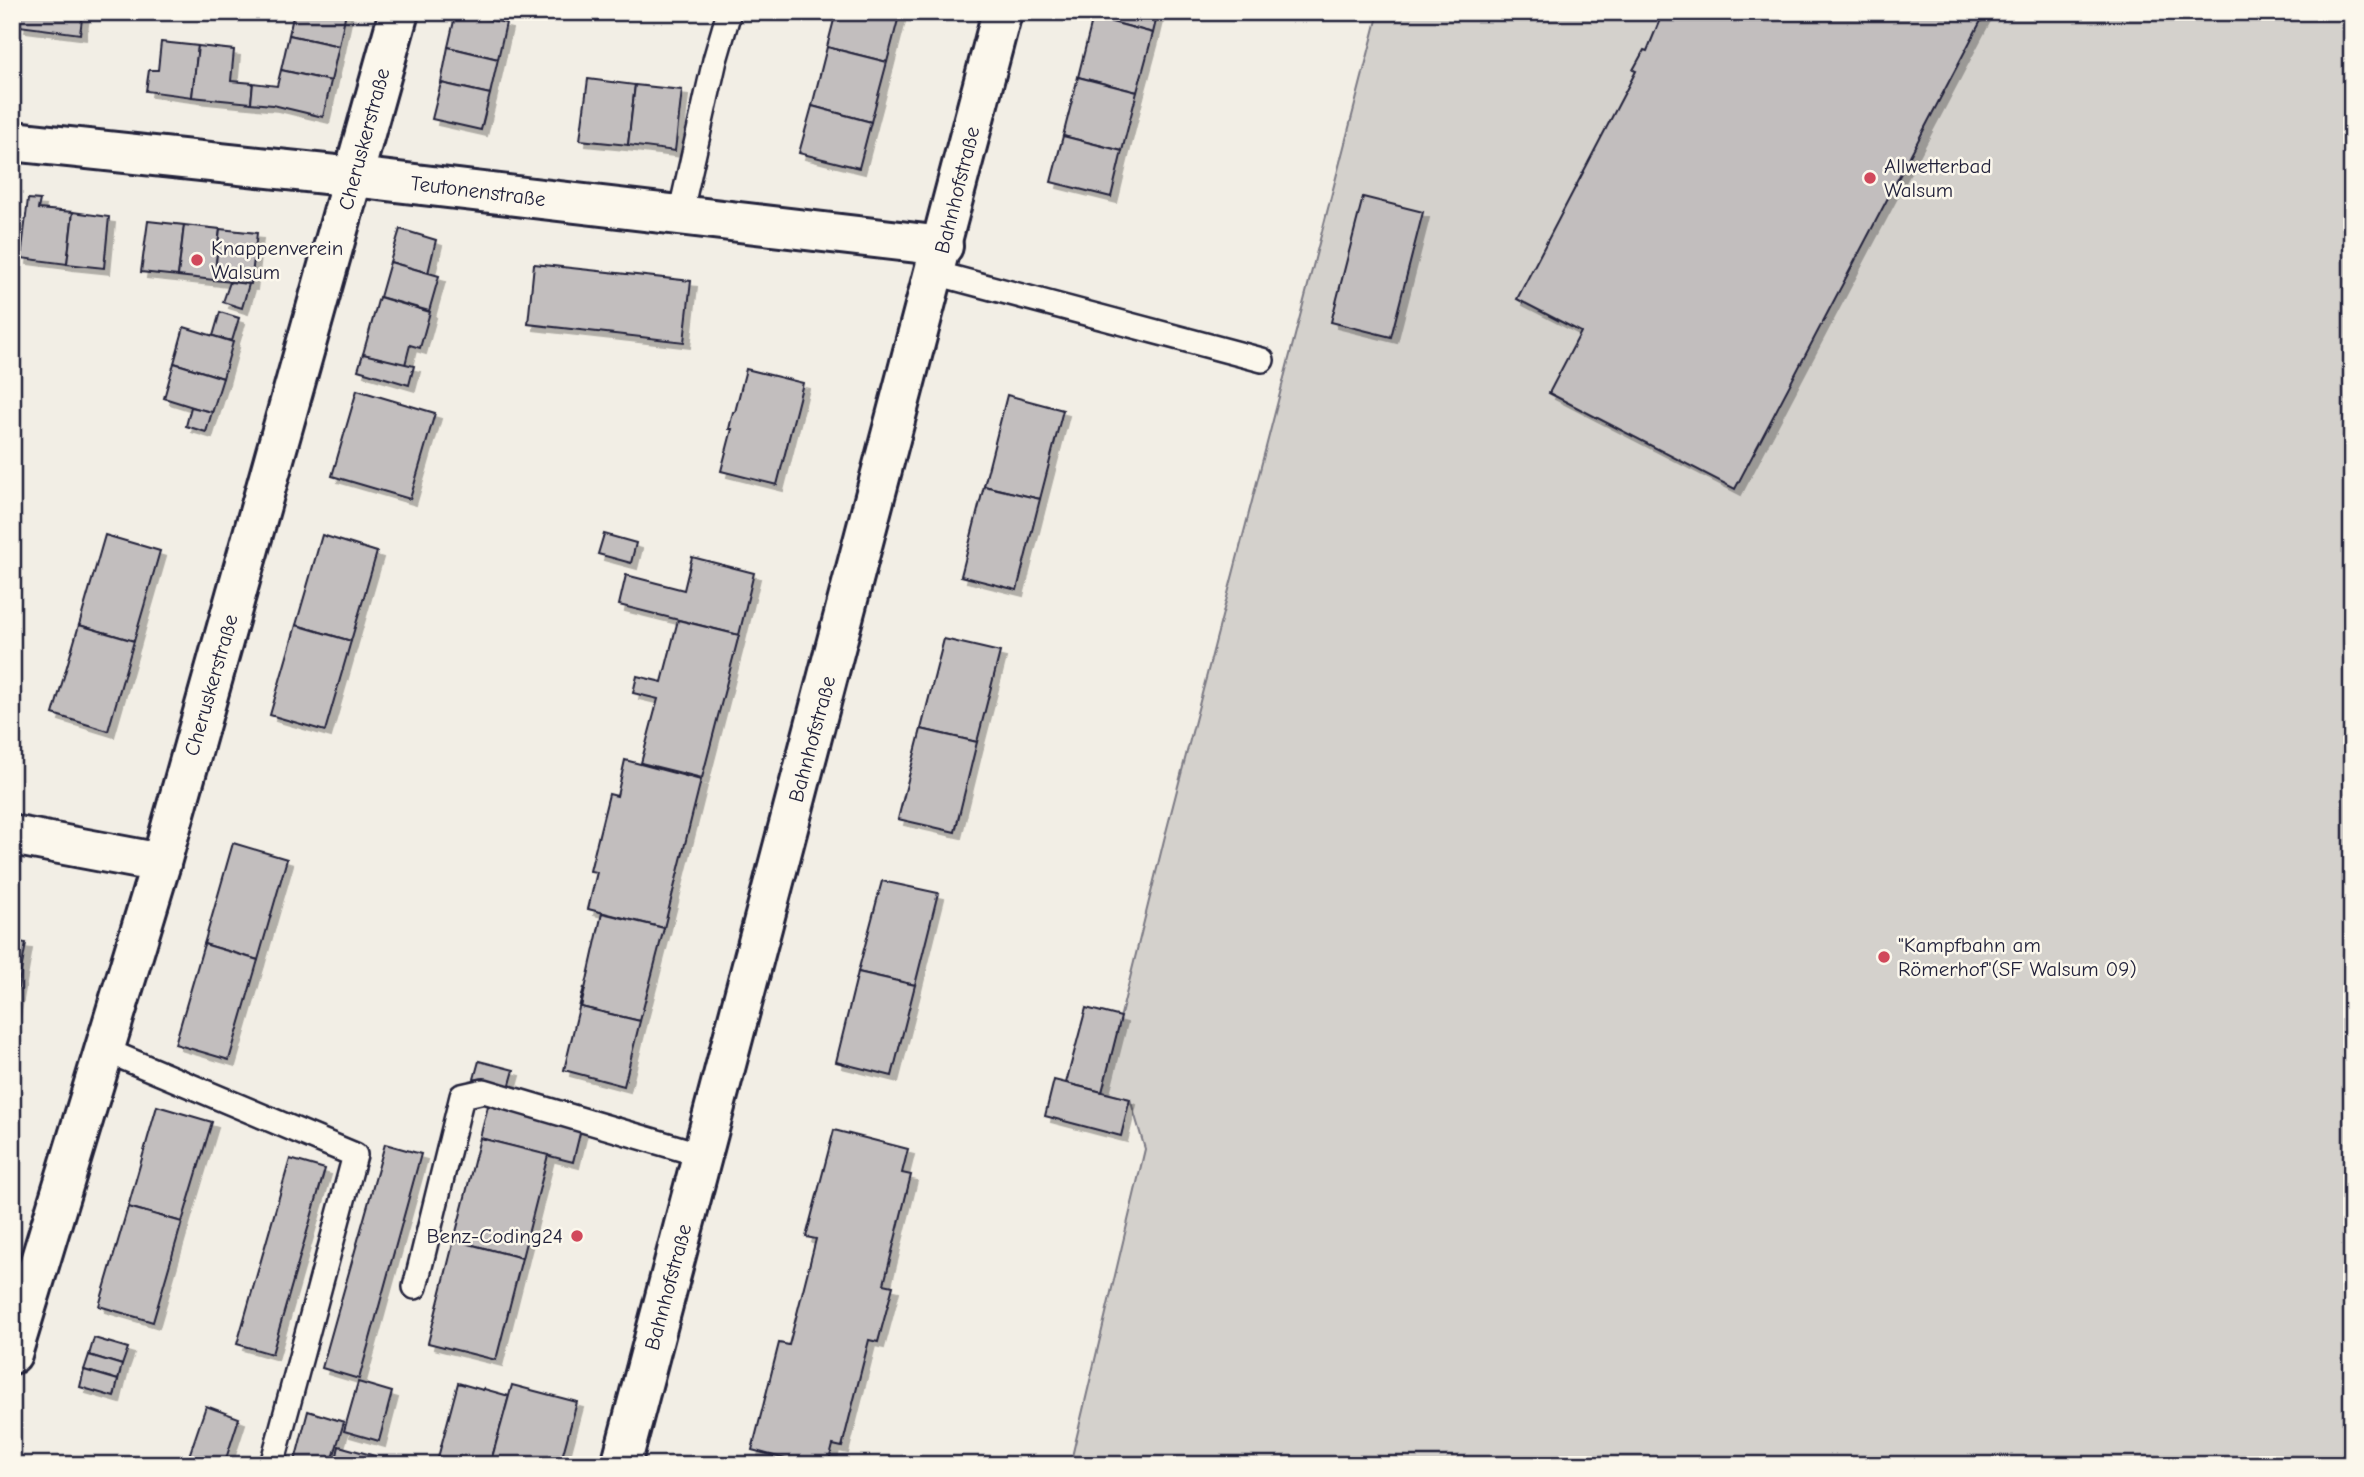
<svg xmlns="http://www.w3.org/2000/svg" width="2364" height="1477" font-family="'Comic Neue',sans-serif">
  <defs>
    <filter id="shadow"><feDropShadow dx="6" dy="6" stdDeviation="0" flood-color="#0004"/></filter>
  </defs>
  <rect width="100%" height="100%" fill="#f2eee5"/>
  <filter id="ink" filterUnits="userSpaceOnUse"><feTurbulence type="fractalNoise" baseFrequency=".0143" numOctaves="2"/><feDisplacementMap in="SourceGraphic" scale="14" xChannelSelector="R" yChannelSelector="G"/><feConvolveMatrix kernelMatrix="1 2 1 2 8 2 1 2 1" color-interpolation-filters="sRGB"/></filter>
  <g filter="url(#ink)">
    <polygon fill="#d4d1cc" stroke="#7b7a84" stroke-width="2" points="1379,12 2352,12 2352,1465 1070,1465 1145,1149 1130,1099 1102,1092 1164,840"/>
    <g fill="#c2bebe" stroke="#22223b" stroke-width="2" filter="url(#shadow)">
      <polygon points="21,12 83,12 80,34 19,26"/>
      <polygon points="294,12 346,12 339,46 289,35"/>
      <polygon points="456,12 506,23 498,59 448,47"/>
      <polygon points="479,12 498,12 496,21 478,16"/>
      <polygon points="836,12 900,12 887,62 827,47"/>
      <polygon points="1095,12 1158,12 1153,33 1093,17"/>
      <polygon points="1663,12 1977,12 1984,15 1735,489 1549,393 1581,332 1517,299 1636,71 1633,70 1644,50 1647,51"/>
      <polygon points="1093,17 1153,33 1137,92 1078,77"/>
      <polygon points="289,35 339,46 331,81 281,70"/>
      <polygon points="161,42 198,46 192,97 146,91 149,70 158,70"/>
      <polygon points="198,46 234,50 231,81 253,83 251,103 192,97"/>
      <polygon points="448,47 498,59 490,94 441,83"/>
      <polygon points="827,47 887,62 871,122 812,106"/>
      <polygon points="281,70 331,81 323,117 273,105 251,103 253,83 277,86"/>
      <polygon points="1078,77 1137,92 1122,151 1063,136"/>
      <polygon points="588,79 635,85 628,145 580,140"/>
      <polygon points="441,83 490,94 481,130 432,119"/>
      <polygon points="635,85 682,90 675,151 628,145"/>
      <polygon points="812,106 871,122 859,168 799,153"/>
      <polygon points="1063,136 1122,151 1111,197 1051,182"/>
      <polygon points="1363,197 1423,212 1391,337 1331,322"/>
      <polygon points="28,199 40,200 38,209 73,212 67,264 21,258"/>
      <polygon points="73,212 109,217 104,268 67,264"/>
      <polygon points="148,221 184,225 178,276 141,272"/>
      <polygon points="184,225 220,229 214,280 178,276"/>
      <polygon points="220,229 257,233 251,284 214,280"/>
      <polygon points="400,229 436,240 428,273 390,262"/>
      <polygon points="390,262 439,276 429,311 380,297"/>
      <polygon points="534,264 691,281 684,342 528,324"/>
      <polygon points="230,282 249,284 242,308 223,302"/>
      <polygon points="379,297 430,312 420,348 410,345 405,365 363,354"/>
      <polygon points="220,312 239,318 232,341 213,336"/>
      <polygon points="184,327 233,342 223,378 174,363"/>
      <polygon points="363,354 414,366 409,385 358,370"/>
      <polygon points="174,363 223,378 212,413 164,398"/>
      <polygon points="746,369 803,383 777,485 721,471 732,429 729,429 733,412 735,412"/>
      <polygon points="357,390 435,413 410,499 332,476"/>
      <polygon points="1007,395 1063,410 1040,499 984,486"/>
      <polygon points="191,407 212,412 206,432 186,426"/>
      <polygon points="984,486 1040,499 1017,590 961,576"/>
      <polygon points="604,534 636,543 631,563 598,554"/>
      <polygon points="105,535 160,551 134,641 79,625"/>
      <polygon points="322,535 377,552 351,641 296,625"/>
      <polygon points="692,557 754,573 739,635 619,605 626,575 684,590"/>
      <polygon points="678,620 739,635 702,778 641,763 658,699 633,693 637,676 662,682"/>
      <polygon points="79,625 134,641 108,731 53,714"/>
      <polygon points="296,625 351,641 325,731 270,715"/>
      <polygon points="944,639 1000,652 977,742 921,729"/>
      <polygon points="921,729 977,742 955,832 898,819"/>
      <polygon points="625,760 701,780 664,928 588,909 597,872 590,871 609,794 617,796"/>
      <polygon points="233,843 287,859 258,960 204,944"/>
      <polygon points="882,881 938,893 915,985 858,972"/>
      <polygon points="602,913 664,928 640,1021 581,1007"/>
      <polygon points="12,941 26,943 12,1022"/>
      <polygon points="204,944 258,960 229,1060 175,1044"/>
      <polygon points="858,972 915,985 892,1076 836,1062"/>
      <polygon points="584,987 581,1007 640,1021 624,1086 564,1070"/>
      <polygon points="1086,1008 1121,1017 1102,1092 1066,1083"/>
      <polygon points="479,1061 514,1070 509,1088 474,1079"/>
      <polygon points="1054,1080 1130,1099 1121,1136 1045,1116"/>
      <polygon points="489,1102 581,1129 573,1162 480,1138"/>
      <polygon points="157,1106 212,1122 182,1222 128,1207"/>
      <polygon points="834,1130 908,1149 902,1173 911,1175 884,1284 893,1286 878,1342 869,1340 842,1447 833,1445 828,1465 808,1465 752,1450 779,1343 789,1345 816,1239 806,1237"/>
      <polygon points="480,1138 548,1155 522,1258 454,1240"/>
      <polygon points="385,1144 421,1154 359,1379 322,1368"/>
      <polygon points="290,1159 325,1169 272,1354 237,1344"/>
      <polygon points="128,1207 182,1222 153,1322 99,1306"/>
      <polygon points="454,1240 522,1258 496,1360 428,1343"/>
      <polygon points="94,1338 128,1348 122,1365 89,1355"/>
      <polygon points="89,1355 122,1365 118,1380 84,1370"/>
      <polygon points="84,1370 118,1380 114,1397 80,1387"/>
      <polygon points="358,1382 392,1392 379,1441 344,1431"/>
      <polygon points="458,1383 483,1390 484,1387 484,1389 509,1396 490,1465 436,1465"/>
      <polygon points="512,1385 577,1402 560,1465 490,1465"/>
      <polygon points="206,1406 239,1418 224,1465 194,1465 187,1462"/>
      <polygon points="308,1411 344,1422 331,1465 294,1465"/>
      <polygon points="339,1446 375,1456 373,1465 335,1465"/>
    </g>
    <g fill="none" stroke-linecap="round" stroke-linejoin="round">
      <g stroke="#22223b" stroke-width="28">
        <g id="lane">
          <polyline points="680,215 715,60 729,12"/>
          <polyline points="935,273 1262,360"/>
          <polyline points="105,1050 355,1155 273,1461"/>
          <polyline points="415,1287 462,1096 484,1091 702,1155"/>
        </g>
      </g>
      <g stroke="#22223b" stroke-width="44">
        <g id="street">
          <polyline points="12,141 354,177 943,246"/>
          <polyline points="12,835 161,863"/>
          <polyline points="12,1354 161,863 399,12"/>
        </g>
      </g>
      <g stroke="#22223b" stroke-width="44">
        <polyline id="secondary" points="621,1465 1002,12"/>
      </g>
      <use href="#lane" stroke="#fbf7ec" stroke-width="23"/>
      <use href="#street" stroke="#fbf7ec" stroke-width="38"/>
      <use href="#secondary" stroke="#fbf7ec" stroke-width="38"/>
    </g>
  </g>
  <g fill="#d1495b" stroke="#fbf7ec" stroke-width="2.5">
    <circle cx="1870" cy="178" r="7"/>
    <circle cx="197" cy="260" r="7"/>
    <circle cx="1884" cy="957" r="7"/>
    <circle cx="577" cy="1236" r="7"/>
  </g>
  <g text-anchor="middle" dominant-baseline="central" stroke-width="5" stroke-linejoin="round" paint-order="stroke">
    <g font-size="21" fill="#22223b" stroke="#fbf7ec">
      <text transform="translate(364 139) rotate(-75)">Cheruskerstraße</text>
      <text transform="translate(957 190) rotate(-76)">Bahnhofstraße</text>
      <text transform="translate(478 191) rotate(7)">Teutonenstraße</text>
      <text transform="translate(211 685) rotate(-74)">Cheruskerstraße</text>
      <text transform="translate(812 739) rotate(-75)">Bahnhofstraße</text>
      <text transform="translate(668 1287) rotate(-75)">Bahnhofstraße</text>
    </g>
    <g font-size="21" fill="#22223b" stroke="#fbf7ec" text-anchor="start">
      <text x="1884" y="166">Allwetterbad<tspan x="1884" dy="24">Walsum</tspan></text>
      <text x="211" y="248">Knappenverein<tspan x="211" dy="24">Walsum</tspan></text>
      <text x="1898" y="945">"Kampfbahn am<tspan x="1898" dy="24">Römerhof"(SF Walsum 09)</tspan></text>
      <text x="563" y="1236" text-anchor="end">Benz-Coding24</text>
    </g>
  </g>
  <rect width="2364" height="1477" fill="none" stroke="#fbf7ec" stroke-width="42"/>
  <rect x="21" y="21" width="2322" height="1435" fill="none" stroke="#22223b" stroke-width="2.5" filter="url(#ink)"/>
</svg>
